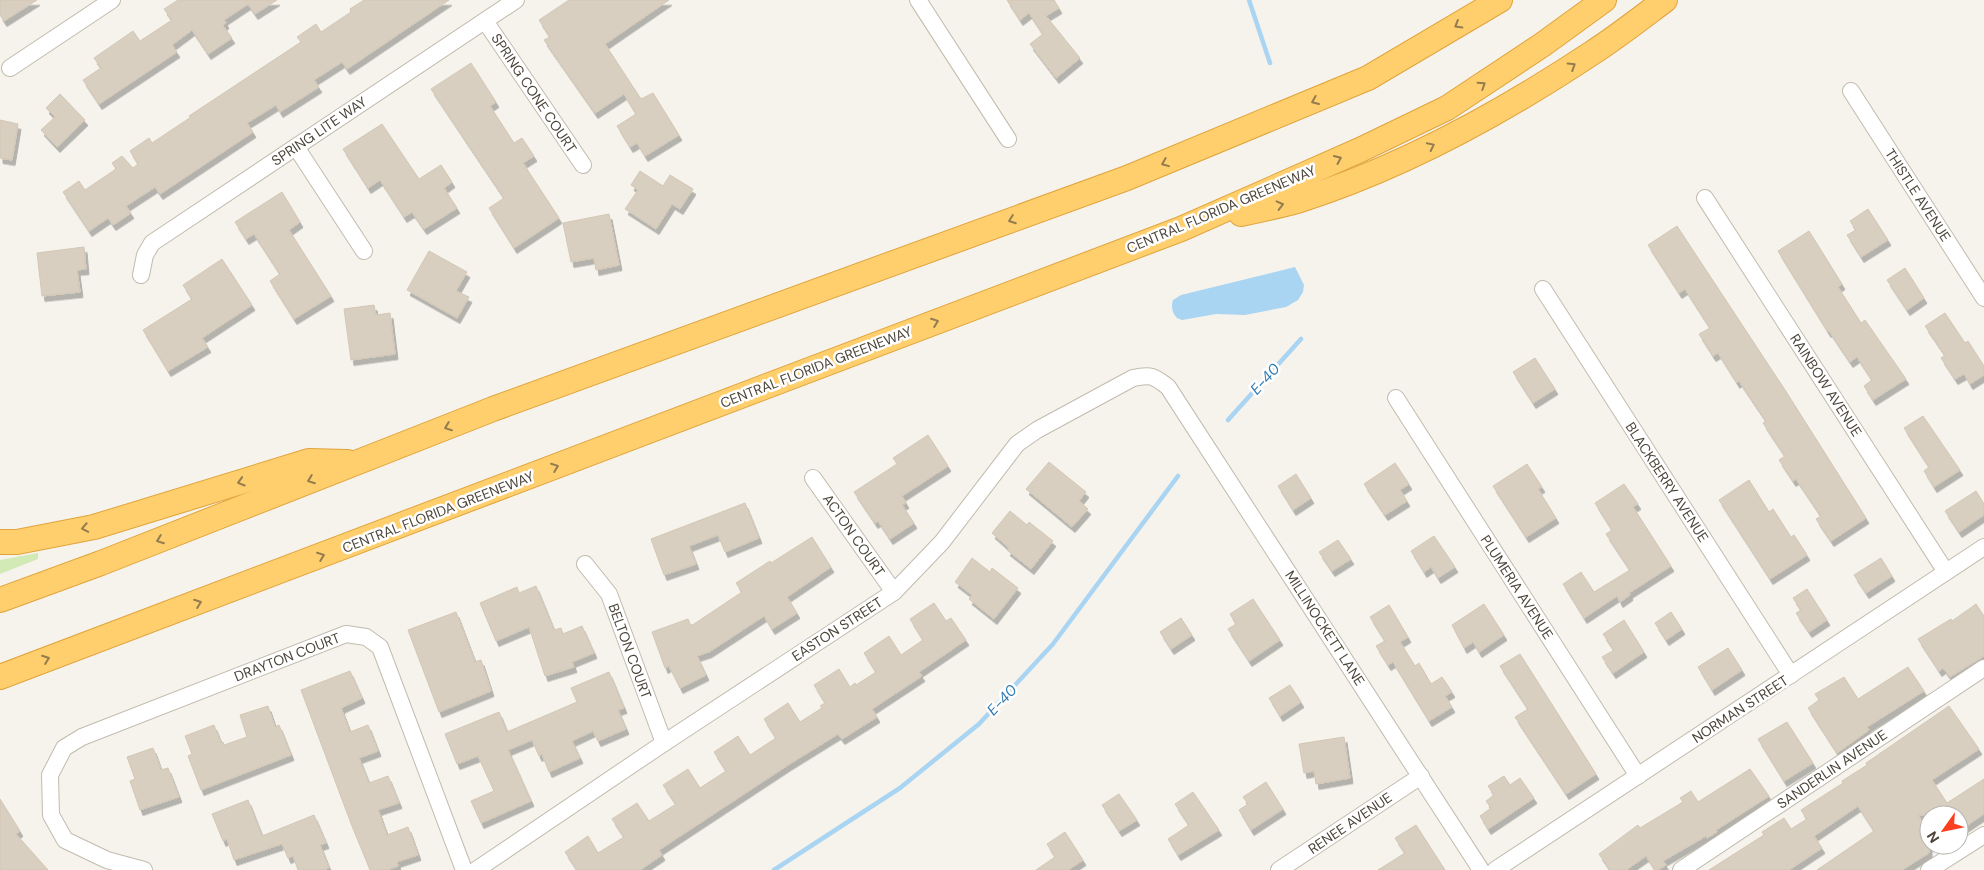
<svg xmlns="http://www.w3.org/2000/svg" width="1984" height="870" font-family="'DM Sans',sans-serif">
  <defs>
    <filter id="shadow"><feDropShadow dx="3" dy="5.5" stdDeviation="0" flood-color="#0004"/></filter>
  </defs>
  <rect width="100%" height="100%" fill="#f6f3ec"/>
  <polygon fill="#d2eab5" points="38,553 38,559 0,574 0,560"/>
  <path fill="#a9d4f2" d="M 1295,267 L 1304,285 L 1303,292 L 1298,300 L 1286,307 L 1245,315 L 1216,314 L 1182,320 L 1177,318 C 1172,313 1171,306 1173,300 L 1181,295 Z"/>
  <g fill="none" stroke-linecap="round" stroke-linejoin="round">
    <g stroke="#a9d4f2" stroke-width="4.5">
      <polyline points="1249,0 1270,63"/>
      <polyline points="1228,420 1301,339"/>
      <polyline points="774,870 900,788 979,724 1053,644 1178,476"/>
    </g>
  </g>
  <g fill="#d8cfc1" stroke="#d3c7b4" filter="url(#shadow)">
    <polygon points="0,0 37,0 4,21 0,15"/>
    <polygon points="178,0 277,0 255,14 248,4 224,20 226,23 223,26 232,38 208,54 192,30 172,45 177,52 99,104 83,80 101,68 94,58 133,31 140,41 172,20 164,9"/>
    <polygon points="364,0 449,0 347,69 342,62 314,80 319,87 280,112 276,105 247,123 253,132 160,194 155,187 126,206 131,213 113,225 108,218 89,231 63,192 79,181 85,190 116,169 112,163 122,156 133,168 138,164 130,151 149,138 152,143 191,117 189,116 301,42 297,37 316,24 321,32 351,12 350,9"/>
    <polygon points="569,0 669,0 605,44 641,99 653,93 679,135 645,156 637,143 630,147 617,126 636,114 624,94 595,113 544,40 550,37 539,20"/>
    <polygon points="1007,0 1054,0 1059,8 1046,16 1080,58 1056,78 1030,44 1043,34 1029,13 1020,20"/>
    <polygon points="471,63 496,102 490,106 514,143 522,138 534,156 523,163 559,218 514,248 489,208 504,198 431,89"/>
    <polygon points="60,94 85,120 57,147 41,130 55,117 46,108"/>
    <polygon points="0,120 18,124 12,160 0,158"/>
    <polygon points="382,124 419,179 441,165 452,182 444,188 457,208 424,229 412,212 404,217 380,180 368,188 343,149"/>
    <polygon points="640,171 663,186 670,175 693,189 680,209 672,204 656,229 625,209 638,190 631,185"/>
    <polygon points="282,192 300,222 289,230 331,296 294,319 270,281 280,274 254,234 246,239 235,222"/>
    <polygon points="1868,209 1888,240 1861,257 1847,235 1856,230 1850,221"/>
    <polygon points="609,214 619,265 596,270 594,258 571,262 563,223"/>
    <polygon points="1677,226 1785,390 1866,518 1831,541 1816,519 1821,516 1796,479 1793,481 1779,460 1785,456 1763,423 1766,421 1739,381 1737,383 1718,353 1713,356 1699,334 1710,328 1685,289 1679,293 1648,245"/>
    <polygon points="1809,231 1842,284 1838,287 1861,323 1865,320 1906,379 1873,400 1864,386 1872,380 1857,357 1850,362 1829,331 1828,332 1778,251"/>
    <polygon points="84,247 86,269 77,270 80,292 42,296 37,253"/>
    <polygon points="429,251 467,272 456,291 469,297 457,318 407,290"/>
    <polygon points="222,259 252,305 202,338 208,347 168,371 143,330 192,299 183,285"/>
    <polygon points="1905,268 1924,298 1907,310 1887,280"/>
    <polygon points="374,305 376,315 390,313 395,354 351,360 344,309"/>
    <polygon points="1945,313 1965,343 1968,341 1984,366 1984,375 1970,384 1964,374 1955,379 1941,358 1945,355 1925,326"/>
    <polygon points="1535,358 1555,389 1533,403 1513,372"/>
    <polygon points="1923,416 1960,470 1934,487 1924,471 1929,467 1904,428"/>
    <polygon points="928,435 948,466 902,496 906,503 902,505 914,523 890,539 878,521 875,523 854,492 897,464 893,458"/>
    <polygon points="1049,462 1086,492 1079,501 1088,509 1072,527 1026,489"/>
    <polygon points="1395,463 1409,484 1400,490 1407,501 1385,515 1364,484"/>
    <polygon points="1527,464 1542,487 1538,489 1556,518 1526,537 1493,486"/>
    <polygon points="1296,474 1311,498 1293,510 1278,486"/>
    <polygon points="1749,480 1769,512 1773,509 1791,537 1794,535 1807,555 1770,579 1719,500"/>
    <polygon points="1624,484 1638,504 1633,507 1671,566 1629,593 1630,595 1620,602 1617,596 1584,618 1563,584 1581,572 1594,592 1630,570 1606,534 1612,530 1595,503"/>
    <polygon points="1976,491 1984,504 1984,515 1959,532 1945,511"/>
    <polygon points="745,503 759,538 725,552 718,535 689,546 696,564 664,575 651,539"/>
    <polygon points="1010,511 1027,525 1029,522 1053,541 1031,569 1007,550 1009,548 992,533"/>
    <polygon points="1434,536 1455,567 1438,578 1431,567 1424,572 1411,551"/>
    <polygon points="812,537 831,567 787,597 797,613 772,629 764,616 709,652 697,656 706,675 680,688 669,666 665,668 652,632 688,619 691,626 742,592 736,583 770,561 771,563"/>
    <polygon points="1338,540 1351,559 1332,571 1319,552"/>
    <polygon points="972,558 990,572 992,568 1018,588 994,619 969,599 972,595 955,582"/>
    <polygon points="1881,558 1892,576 1866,593 1854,575"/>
    <polygon points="536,586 554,630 561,628 563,634 582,626 594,653 572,662 574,667 545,676 529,627 496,641 480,603 517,587 519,593"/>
    <polygon points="1807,589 1827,620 1809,632 1796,613 1801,610 1793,598"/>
    <polygon points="1253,599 1280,640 1249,661 1228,629 1236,624 1230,614"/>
    <polygon points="934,603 946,621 951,618 966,640 919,672 922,676 872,709 877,717 842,739 838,734 788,765 659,850 662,855 640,870 577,870 565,852 588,836 598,853 624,837 612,819 637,803 649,821 676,804 663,785 688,769 700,788 723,773 726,771 714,752 738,736 750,755 776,738 764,719 788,703 800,722 822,708 820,706 825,703 814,685 839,669 850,687 855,683 856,685 876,672 864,653 889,636 901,655 923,640 910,619"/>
    <polygon points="1484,604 1504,635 1479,652 1473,642 1464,648 1452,625"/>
    <polygon points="1976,604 1984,616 1984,656 1950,677 1943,668 1939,671 1918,639 1951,619 1952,621"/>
    <polygon points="1389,605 1408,637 1400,642 1415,666 1419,663 1431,684 1442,677 1452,692 1445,696 1452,707 1429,721 1393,662 1388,665 1376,646 1385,641 1370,617"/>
    <polygon points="456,612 475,662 481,660 491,691 439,712 408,630"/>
    <polygon points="1671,612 1682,629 1666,640 1655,623"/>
    <polygon points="1181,618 1192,635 1171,649 1160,632"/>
    <polygon points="1624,620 1644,652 1613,673 1602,657 1614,650 1603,634"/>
    <polygon points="1728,648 1742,670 1712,690 1698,667"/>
    <polygon points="1520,654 1596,774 1566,794 1515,717 1528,709 1500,666"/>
    <polygon points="1908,667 1924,691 1867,727 1869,730 1837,753 1808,708 1819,700 1815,694 1844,677 1858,699"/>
    <polygon points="350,671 362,698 341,708 350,732 368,725 378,751 359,758 369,783 388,776 399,803 378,810 387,835 408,827 418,855 397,862 398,866 387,870 370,870 352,826 301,690"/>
    <polygon points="609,672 624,708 618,710 626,729 598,741 593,731 572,741 580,758 549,772 542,754 539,756 532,740 508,750 531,801 481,823 471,801 494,791 478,756 457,764 445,734 499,712 507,732 577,702 571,688"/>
    <polygon points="1290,685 1301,702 1280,716 1269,698"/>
    <polygon points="268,706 275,727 279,725 291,755 201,790 188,756 192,754 185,736 214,725 221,743 223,742 224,745 247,737 240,715"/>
    <polygon points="1949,706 1979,749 1932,780 1947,803 1984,779 1984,814 1959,831 1959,815 1918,815 1929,831 1929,853 1902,870 1817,870 1874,831 1858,806 1814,836 1822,848 1789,870 1709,870 1764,835 1762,832 1784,818 1791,829 1807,819 1801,810 1843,783 1842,781 1867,765 1866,763"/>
    <polygon points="1787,722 1813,763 1784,781 1758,739"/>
    <polygon points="1344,737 1350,778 1316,784 1314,771 1304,773 1299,744"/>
    <polygon points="153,748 161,770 168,768 179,797 140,810 130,781 135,779 127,757"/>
    <polygon points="1750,769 1769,796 1716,830 1717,832 1707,838 1706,836 1663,861 1666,865 1658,870 1655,870 1646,856 1626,870 1610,870 1599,854 1638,825 1640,828 1683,802 1680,798 1691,791 1698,802"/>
    <polygon points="1504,776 1510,785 1520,778 1534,798 1488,829 1480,816 1491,808 1486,801 1494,795 1488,786"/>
    <polygon points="1266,782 1283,809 1251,830 1239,810 1248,804 1243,797"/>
    <polygon points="1193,792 1219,830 1178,855 1168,839 1189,825 1175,804"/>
    <polygon points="1119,794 1137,820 1119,831 1102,805"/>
    <polygon points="0,799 20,831 16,834 48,870 0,870"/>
    <polygon points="248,800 262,836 314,815 326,843 320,845 329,868 322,870 298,870 293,856 288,858 282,844 234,860 227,839 223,841 212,814"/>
    <polygon points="1416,825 1445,870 1378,870 1405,853 1395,838"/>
    <polygon points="1065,832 1083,860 1068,870 1036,870 1055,857 1047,844"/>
  </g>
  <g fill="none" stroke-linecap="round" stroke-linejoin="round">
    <g stroke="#c2bbae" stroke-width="18">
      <g id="minor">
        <polyline points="918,0 1008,139"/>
        <polyline points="485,21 583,165"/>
        <polyline points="10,68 112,0"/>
        <polyline points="1851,91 1984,298"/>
        <polyline points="296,147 364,251"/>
        <polyline points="1705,198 1946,572"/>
        <polyline points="141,275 145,255 152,243 516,0"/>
        <polyline points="1543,289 1791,675"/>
        <polyline points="1396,398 1638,776"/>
        <polyline points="813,478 894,592"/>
        <polyline points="585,564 609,594 664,743"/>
        <polyline points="144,870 107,860 65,840 51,815 50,775 64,748 82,737 346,634 366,637 380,647 464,870"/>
        <path d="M 476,870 L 664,743 L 894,592 L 942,542 L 1017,444 L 1037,430 L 1133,378 C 1151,374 1154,376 1168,387 L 1481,870"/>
        <polyline points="1279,870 1421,776"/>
        <polyline points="1495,870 1984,547"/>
        <polyline points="1681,870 1984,668"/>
        <polyline points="1929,870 1984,835"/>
      </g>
    </g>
    <g stroke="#e0a43c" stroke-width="26">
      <g id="highway">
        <path d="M 1241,214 C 1260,210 1279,206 1297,201 C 1402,168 1500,114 1592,53 C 1617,37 1641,18 1665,0"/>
        <polyline points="0,542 17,542 94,527 309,461 347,462"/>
        <polyline points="0,600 101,563 493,409 1127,178 1368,78 1500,0"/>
        <polyline points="0,677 1181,229 1360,150 1447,108 1542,45 1604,0"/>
      </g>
    </g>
    <use href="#minor" stroke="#fff" stroke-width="16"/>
    <use href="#highway" stroke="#ffcf6e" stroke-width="24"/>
  </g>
  <defs><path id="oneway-chevron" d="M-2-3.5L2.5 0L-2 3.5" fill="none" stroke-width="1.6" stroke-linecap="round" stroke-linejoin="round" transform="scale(1.25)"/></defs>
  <g stroke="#937c4e">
    <use href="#oneway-chevron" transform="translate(1458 25) rotate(149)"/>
    <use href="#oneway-chevron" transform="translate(1572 66) rotate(-32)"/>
    <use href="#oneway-chevron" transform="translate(1482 85) rotate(-33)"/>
    <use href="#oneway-chevron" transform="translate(1315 101) rotate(157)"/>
    <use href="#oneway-chevron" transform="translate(1431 146) rotate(-26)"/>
    <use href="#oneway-chevron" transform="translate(1338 159) rotate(-24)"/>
    <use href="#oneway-chevron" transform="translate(1165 163) rotate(158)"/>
    <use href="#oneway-chevron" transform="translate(1280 205) rotate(-14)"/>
    <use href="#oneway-chevron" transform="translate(1012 220) rotate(160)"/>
    <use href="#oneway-chevron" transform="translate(935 322) rotate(-21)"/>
    <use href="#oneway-chevron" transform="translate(448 427) rotate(159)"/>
    <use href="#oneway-chevron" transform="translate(555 467) rotate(-21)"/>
    <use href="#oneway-chevron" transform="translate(311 480) rotate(159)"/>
    <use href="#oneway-chevron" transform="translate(241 482) rotate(163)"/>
    <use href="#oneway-chevron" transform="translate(85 528) rotate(169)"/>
    <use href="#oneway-chevron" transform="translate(160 540) rotate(159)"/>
    <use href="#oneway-chevron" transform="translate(321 556) rotate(-21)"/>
    <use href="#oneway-chevron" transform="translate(198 603) rotate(-20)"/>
    <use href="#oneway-chevron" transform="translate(46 659) rotate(-20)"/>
  </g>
  <g text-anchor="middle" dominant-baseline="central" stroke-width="5" stroke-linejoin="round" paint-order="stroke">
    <g font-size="14" fill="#4b4439" stroke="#fff">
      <text transform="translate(534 93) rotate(56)">SPRING CONE COURT</text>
      <text transform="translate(319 131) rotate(-34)">SPRING LITE WAY</text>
      <text transform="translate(1918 195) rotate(57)">THISTLE AVENUE</text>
      <text transform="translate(1221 209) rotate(-23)">CENTRAL FLORIDA GREENEWAY</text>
      <text transform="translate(816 367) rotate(-21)">CENTRAL FLORIDA GREENEWAY</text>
      <text transform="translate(1826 385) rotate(57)">RAINBOW AVENUE</text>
      <text transform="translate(1667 482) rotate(57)">BLACKBERRY AVENUE</text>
      <text transform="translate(438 512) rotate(-21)">CENTRAL FLORIDA GREENEWAY</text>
      <text transform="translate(854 535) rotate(55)">ACTON COURT</text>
      <text transform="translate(1517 587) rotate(57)">PLUMERIA AVENUE</text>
      <text transform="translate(1325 628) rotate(57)">MILLINOCKETT LANE</text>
      <text transform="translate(837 629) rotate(-33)">EASTON STREET</text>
      <text transform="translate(630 651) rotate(70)">BELTON COURT</text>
      <text transform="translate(287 657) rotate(-21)">DRAYTON COURT</text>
      <text transform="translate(1740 709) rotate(-33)">NORMAN STREET</text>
      <text transform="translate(1832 769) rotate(-34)">SANDERLIN AVENUE</text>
      <text transform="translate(1350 823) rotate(-34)">RENEE AVENUE</text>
    </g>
    <g font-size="15" font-style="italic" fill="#2e7ab2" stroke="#fff">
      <text transform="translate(1265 379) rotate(-48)">E-40</text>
      <text transform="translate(1002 700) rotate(-47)">E-40</text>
    </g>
  </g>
  <g transform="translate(1944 830) rotate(237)"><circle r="24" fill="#ffffff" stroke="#b7b4b0"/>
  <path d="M0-4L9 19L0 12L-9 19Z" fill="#fc3f1d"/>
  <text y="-8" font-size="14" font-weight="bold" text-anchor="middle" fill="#4b4439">N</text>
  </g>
</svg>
